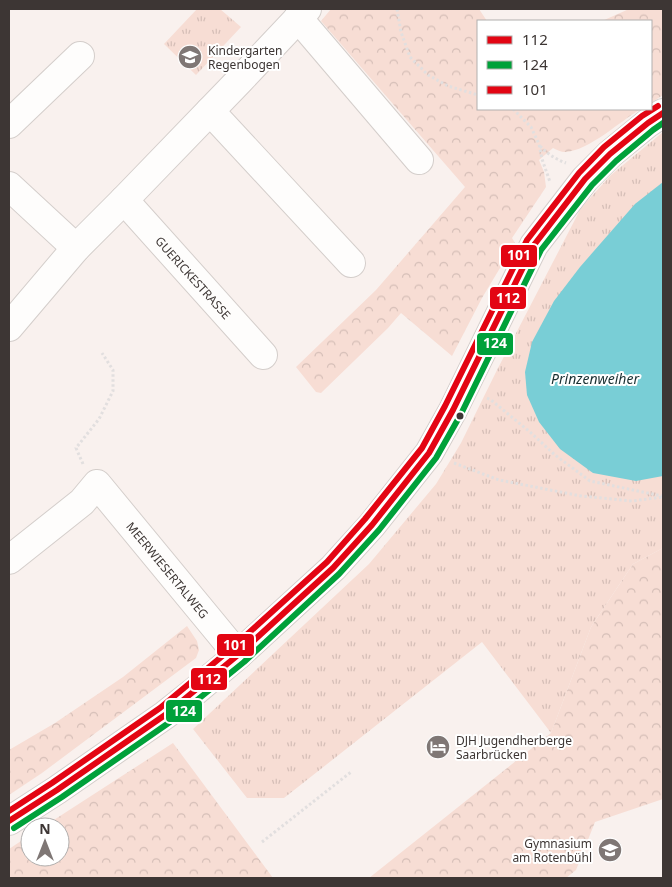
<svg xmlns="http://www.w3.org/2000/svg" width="672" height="887" font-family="'Noto Sans',sans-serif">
  <defs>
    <pattern id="forest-crowns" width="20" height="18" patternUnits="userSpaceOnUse" patternTransform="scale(1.25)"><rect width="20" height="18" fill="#f7ddd4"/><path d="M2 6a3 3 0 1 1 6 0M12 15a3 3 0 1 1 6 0" fill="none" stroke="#d5beb7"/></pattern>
    <pattern id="park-tufts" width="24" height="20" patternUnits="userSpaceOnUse" patternTransform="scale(1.25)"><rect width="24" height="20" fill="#f7ddd4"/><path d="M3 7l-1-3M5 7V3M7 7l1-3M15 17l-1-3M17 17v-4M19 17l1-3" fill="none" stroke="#d5beb7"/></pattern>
  </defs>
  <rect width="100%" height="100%" fill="#f9f1ee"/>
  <g fill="url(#forest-crowns)">
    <path d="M 331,9 L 479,9 L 487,21 L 478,21 L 478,109 L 641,109 C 620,121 589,151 565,152 C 561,152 557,150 553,148 L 539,160 L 544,172 L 546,187 L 512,238 L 515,243 L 482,298 L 452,356 L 401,313 L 388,328 L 321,393 L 316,392 L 296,367 L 376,290 L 465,187 L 321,21 Z"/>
    <polygon points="629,9 663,9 663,95 651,103 651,21 602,21"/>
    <polygon points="663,548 663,799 595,822 576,870 566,878 369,878 551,733 591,627 633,564"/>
    <polygon points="187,626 197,641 199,650 196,658 42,773 9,795 9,750 55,723 123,677"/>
    <polygon points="173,743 273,878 9,878 9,849 30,835 30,857 60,857 60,827 43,827"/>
  </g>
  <g fill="url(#park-tufts)">
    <polygon points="197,9 220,9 241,27 196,75 164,44"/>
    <polygon points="663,132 663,548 633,564 591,627 551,733 482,642 284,798 247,798 193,729 369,564 436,484 461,443 497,370 581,208 611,175"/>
  </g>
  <polygon fill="#79ced6" points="663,182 663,476 636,481 593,473 560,449 539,422 527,395 525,372 532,342 554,301 580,267 635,204"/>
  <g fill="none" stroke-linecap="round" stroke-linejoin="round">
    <g stroke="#d4cecb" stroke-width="30">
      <g id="minor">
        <polyline points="298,18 419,160"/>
        <polyline points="210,111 351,263"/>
        <polyline points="9,124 80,56"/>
        <polyline points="9,186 76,248"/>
        <path id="s1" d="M 124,200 L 263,355"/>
        <polyline points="9,327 76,248 124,200 239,81 307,9"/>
        <path id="s2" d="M 9,560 L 82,502 L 97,484 L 238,655"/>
      </g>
    </g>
    <g stroke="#d4cecb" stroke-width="30">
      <polyline id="major" points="9,821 57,790 165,715 194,692 238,655 333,568 372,525 429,453 453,410 534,245 585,179 610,154 648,123 663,113"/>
    </g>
    <g stroke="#e2dfdf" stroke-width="3" stroke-dasharray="2.5 2.5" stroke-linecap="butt">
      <polyline points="397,9 401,32 410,57 428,75 448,86 478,95"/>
      <polyline points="513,109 531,127 539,144 542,159 550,182"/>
      <path d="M 540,146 C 548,154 555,159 566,163"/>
      <polyline points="487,398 491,400 530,432 555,455 590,481 662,496"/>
      <polyline points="454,463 499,480 581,496 632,501 663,497"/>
      <polyline points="83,464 76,448 99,419 113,391 113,370 102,353"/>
      <polyline points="262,842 351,772"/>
    </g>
    <use href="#minor" stroke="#fefdfc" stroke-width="28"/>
    <use href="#major" stroke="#fefdfc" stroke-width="28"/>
    <g stroke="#fff" stroke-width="10">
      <polyline id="bus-1" points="9,821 57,790 165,715 238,655 333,568 372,525 429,453 453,410 534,245 585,179 610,154 648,123 663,113"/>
    </g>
    <g stroke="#fff" stroke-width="10">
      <polyline id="bus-2" points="14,828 62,797 170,722 244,662 339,574 379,530 436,458 461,414 541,250 592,185 616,161 653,130 663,123"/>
    </g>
    <g stroke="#fff" stroke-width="10">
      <polyline id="bus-3" points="9,811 52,783 160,708 232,648 327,562 365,519 422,448 445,406 527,240 579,173 604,147 642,116 658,106"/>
    </g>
    <use href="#bus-1" stroke="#e30513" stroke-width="6"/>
    <use href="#bus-2" stroke="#00a13a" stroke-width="6"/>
    <use href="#bus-3" stroke="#e30513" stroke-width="6"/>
  </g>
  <defs>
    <g id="school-disc" transform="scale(1.25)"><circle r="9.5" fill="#7f7775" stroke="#fff"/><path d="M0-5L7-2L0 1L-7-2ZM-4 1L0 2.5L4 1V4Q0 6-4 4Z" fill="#fff"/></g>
    <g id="hotel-disc" transform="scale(1.25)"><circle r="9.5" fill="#7f7775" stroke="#fff"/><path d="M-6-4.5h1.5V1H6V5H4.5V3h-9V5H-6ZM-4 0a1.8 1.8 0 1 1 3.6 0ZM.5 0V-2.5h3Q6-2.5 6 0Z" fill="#fff"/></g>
  </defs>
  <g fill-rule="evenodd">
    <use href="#school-disc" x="190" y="57"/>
    <use href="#hotel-disc" x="438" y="747"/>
    <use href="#school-disc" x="610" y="850"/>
  </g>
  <circle fill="#3d3634" stroke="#fff" stroke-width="2" cx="460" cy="416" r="4.5"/>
  <g text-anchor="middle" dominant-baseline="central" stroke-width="4" stroke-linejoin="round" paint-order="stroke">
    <g font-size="12" fill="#3d3634" stroke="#fff" text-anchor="start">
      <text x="208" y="50">Kindergarten<tspan x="208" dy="14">Regenbogen</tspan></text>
      <text x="456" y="740">DJH Jugendherberge<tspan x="456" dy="14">Saarbrücken</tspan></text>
      <text x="592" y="843" text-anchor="end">Gymnasium<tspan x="592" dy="14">am Rotenbühl</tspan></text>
    </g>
    <g font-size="12" fill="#3d3634" stroke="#fff">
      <text stroke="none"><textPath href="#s1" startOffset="104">GUERICKESTRASSE</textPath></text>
      <text stroke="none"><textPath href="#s2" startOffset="228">MEERWIESERTALWEG</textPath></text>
    </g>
    <g font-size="14" font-style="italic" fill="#182e30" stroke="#fff">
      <text x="595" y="378">Prinzenweiher</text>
    </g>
  </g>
  <g stroke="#fff" stroke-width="2">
    <rect x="500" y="244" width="38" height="24" rx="5" fill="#e30513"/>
    <rect x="489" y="286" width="38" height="24" rx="5" fill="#e30513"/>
    <rect x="476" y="332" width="38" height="24" rx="5" fill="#00a13a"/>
    <rect x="216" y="633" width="39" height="24" rx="5" fill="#e30513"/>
    <rect x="190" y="667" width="38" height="24" rx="5" fill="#e30513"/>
    <rect x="165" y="699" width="38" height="24" rx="5" fill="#00a13a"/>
  </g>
  <g font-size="14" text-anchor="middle" font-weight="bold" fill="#fff">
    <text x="519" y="260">101</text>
    <text x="508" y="303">112</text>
    <text x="495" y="348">124</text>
    <text x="235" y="650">101</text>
    <text x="209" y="684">112</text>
    <text x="184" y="716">124</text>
  </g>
  <rect width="672" height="887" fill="none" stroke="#3d3634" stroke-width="20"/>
  <rect x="477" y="20" width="175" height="90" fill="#ffffff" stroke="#b1afae"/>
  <rect x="487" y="36" width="25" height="8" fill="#e30513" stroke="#b1afae"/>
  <text x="522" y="45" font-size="15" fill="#3d3634">112</text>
  <rect x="487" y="61" width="25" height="8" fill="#00a13a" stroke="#b1afae"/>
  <text x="522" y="70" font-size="15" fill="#3d3634">124</text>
  <rect x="487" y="86" width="25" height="8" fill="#e30513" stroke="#b1afae"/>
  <text x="522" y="95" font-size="15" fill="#3d3634">101</text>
  <g transform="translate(45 842)"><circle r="24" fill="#ffffff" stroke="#b1afae"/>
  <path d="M0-4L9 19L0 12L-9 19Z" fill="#7f7775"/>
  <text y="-8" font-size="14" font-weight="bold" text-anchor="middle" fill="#3d3634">N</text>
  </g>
</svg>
